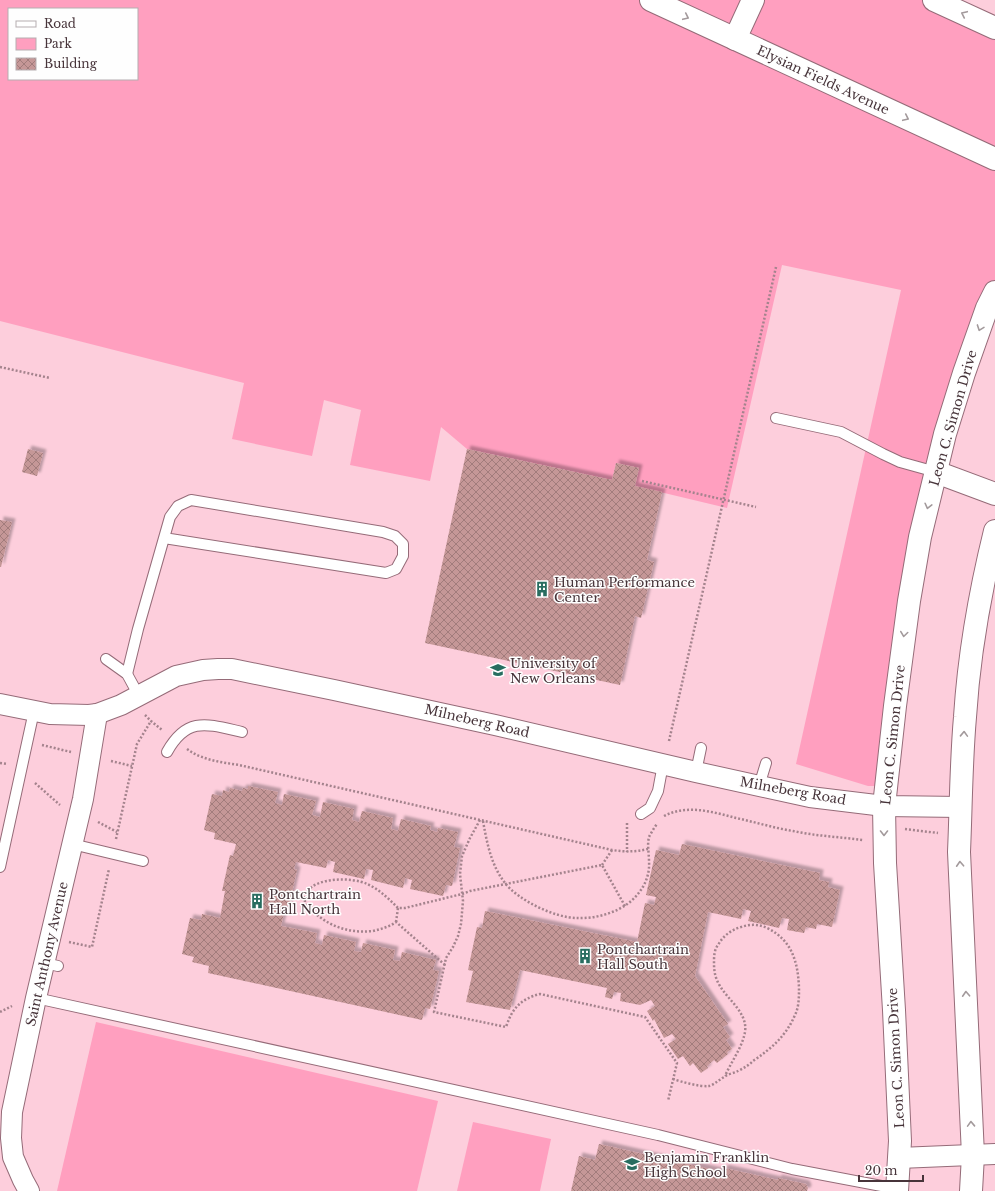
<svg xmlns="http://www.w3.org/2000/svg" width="995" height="1191" font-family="'Libre Baskerville',serif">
  <defs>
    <pattern id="building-cross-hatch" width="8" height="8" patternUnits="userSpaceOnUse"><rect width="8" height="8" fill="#c59797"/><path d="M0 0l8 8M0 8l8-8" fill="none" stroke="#a27c7c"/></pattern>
    <filter id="shadow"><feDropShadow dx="3.5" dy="-3.5" stdDeviation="1" flood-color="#0004"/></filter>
  </defs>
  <rect width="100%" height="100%" fill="#fdcedc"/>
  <g fill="#ff9fbf" fill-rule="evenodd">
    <path d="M 0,0 L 934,0 L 995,28 L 995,292 L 945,434 L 886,786 L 868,786 L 796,764 L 901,290 L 782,265 L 727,508 L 635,486 L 639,468 L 616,463 L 612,480 L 467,449 L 441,427 L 430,481 L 350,465 L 361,410 L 324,400 L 312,456 L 232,439 L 244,383 L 0,321 ZM 9,9 L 137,9 L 137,79 L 9,79 Z"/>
    <polygon points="96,1022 438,1101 417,1191 57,1191"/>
    <polygon points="473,1122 551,1139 540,1191 457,1191"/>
  </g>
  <g fill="url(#building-cross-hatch)" filter="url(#shadow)">
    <polygon points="28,449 43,453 37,476 22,472"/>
    <polygon points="467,449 612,480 616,463 639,468 635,486 662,492 647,560 654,562 641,618 635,616 620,685 425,643"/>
    <polygon points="0,520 12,522 1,567 0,567"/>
    <polygon points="248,786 278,792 275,803 282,805 284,794 316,801 312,815 320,817 323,802 354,809 352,820 359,822 362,811 393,818 391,829 398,831 401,819 431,826 430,830 437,832 438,828 458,832 454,847 460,848 452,886 446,885 443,896 410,889 412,880 405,878 403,888 371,880 373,870 366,869 364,879 333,872 335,862 328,860 326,868 296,862 294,869 297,870 289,906 286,905 281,926 317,933 315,943 322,945 324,935 356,942 354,951 361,952 363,943 395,950 393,960 400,961 402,952 436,960 433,970 439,971 430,1009 425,1008 422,1020 208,973 209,966 192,962 194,957 182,954 190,918 201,920 202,914 220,918 225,891 222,891 230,855 233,856 236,844 214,839 215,833 204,830 212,794 222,796 223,790 229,792 230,788 242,791 243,788 248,789"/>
    <polygon points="682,844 820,873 819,880 829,882 828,887 840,890 832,927 817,924 816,929 806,927 804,933 787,930 789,919 782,918 779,928 748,921 751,911 743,909 741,919 708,912 695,976 728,1024 723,1027 730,1037 726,1040 732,1049 727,1052 728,1054 717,1063 714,1060 707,1066 708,1068 701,1073 693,1063 690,1066 683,1056 678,1059 668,1044 676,1039 672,1034 664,1038 654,1019 653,1021 647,1011 655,1006 651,1000 640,1005 620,1001 621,993 614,992 612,999 605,997 607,988 520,970 510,1010 466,1002 473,971 468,970 477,927 482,928 485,911 637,942 645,903 654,905 656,897 646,895 656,850 679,855"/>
    <polygon points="599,1144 723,1172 724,1168 778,1180 778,1178 806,1184 808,1188 807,1191 571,1191 579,1156 595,1160"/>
  </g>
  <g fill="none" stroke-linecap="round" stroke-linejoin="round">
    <g stroke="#956b78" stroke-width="12">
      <g id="service">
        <polyline points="776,418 841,432 883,454 900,462 936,472"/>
        <polyline points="106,659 127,674 139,696"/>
        <polyline points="127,674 138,629 170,517 178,506 191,500 383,532 395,536 403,544 403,556 396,569 386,573 164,538"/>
        <path d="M 167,752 C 187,716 207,724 242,732"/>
        <polyline points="696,772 701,748"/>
        <polyline points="759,786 766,763"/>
        <polyline points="641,814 650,808 658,791 663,764"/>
        <polyline points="72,844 143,861"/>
        <polyline points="0,867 34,711"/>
        <polyline points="44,963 58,966"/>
        <polyline points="36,998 658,1135 792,1169 897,1189"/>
      </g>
    </g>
    <g stroke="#956b78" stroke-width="22">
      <g id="minor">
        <polyline points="0,704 50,714 89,715 97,714 121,705 176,676 203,670 218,669 232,669 334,690 495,725 696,772 810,797 884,806 961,807"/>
        <polyline points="899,1158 995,1154"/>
        <polyline points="29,1191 23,1180 13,1157 11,1138 12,1112 36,998 83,799 97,714"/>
      </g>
    </g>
    <g stroke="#956b78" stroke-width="24">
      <g id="tertiary">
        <polyline points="651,0 995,159"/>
        <polyline points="934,0 995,28"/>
        <polyline points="735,39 753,0"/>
      </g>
    </g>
    <g stroke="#956b78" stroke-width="24">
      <g id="secondary">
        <polyline points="936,472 995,494"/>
        <polyline points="897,1191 900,1141 894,1010 885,863 884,806 895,706 909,601 920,537 945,434 964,373 987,308 995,292"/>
        <path d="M 971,1191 L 973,1155 L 959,852 C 961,807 961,762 965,717 C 969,654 980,592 995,531"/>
      </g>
    </g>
    <g stroke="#a4838d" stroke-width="2.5" stroke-dasharray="2 2" stroke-linecap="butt">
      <polyline points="0,367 50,378"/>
      <polyline points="642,481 756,507"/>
      <polyline points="145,715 151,721 162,730"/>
      <polyline points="669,741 776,267"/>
      <polyline points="42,745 71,752"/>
      <path d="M 187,749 C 202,760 220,762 239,765 L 612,850 C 625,852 635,852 648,849"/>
      <polyline points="111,761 132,766"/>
      <polyline points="0,763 7,764"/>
      <polyline points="35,783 60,805"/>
      <path d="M 664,816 C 687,804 713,812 736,818 C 755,822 774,828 793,831 C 816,836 840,837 863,840"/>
      <path d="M 480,820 L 470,838 L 462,856 L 460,874 L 463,901 L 461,924 L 458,936 L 453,947 L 446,958 L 434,1012 L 506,1027 C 512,1009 520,999 540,994 L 645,1017 L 677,1063 L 668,1101"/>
      <path d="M 483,821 C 487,843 491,865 505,883 C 518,900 555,918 577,918 C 598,919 624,911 637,895 C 645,886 650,874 649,861 C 649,853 647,845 649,837 C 651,833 654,828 657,824"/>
      <polyline points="98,822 117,832"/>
      <polyline points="627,823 627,852"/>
      <polyline points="905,829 938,833"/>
      <polyline points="116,839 137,744 151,721"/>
      <polyline points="602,865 612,850"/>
      <polyline points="396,922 398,908"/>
      <polyline points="69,942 92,947 109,869"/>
      <path d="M 445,965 L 396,922 C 389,927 381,929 373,931 C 345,934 324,924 305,904 C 305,899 304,895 307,892 C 316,877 353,877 367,884 C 379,889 389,899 398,908 L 405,908 L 462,894 L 470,891 L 602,865 L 625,906"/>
      <polyline points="0,1012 12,1006"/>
      <path d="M 673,1079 C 682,1082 700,1087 709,1086 C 715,1084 719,1080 724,1077 C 728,1074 734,1073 738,1071 C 744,1068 749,1065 753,1061 C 772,1048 786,1036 795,1015 C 799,1007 799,997 799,988 C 798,962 792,940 767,928 C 759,924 750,924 741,927 C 731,930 723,936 718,945 C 714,950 714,957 714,963 C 714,971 715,978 720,986 C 728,1000 748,1013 745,1032 C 742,1048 731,1062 725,1076"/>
    </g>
    <use href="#service" stroke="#fff" stroke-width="10"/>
    <use href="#minor" stroke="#fff" stroke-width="20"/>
    <use href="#tertiary" stroke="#fff" stroke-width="22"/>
    <use href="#secondary" stroke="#fff" stroke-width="22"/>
  </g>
  <defs><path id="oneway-chevron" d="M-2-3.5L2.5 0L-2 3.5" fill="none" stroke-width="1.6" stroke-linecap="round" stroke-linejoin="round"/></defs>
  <g stroke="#a39a9c">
    <use href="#oneway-chevron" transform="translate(964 14) rotate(-155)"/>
    <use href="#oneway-chevron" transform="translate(686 17) rotate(25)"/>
    <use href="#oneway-chevron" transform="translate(906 118) rotate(25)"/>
    <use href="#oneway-chevron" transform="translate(980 328) rotate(110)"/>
    <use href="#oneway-chevron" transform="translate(928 506) rotate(104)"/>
    <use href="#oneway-chevron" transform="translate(904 634) rotate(98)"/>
    <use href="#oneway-chevron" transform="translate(964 734) rotate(-88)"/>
    <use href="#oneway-chevron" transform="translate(884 833) rotate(90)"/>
    <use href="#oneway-chevron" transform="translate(960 864) rotate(-93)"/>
    <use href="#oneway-chevron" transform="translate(966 994) rotate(-93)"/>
    <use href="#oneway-chevron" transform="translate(971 1124) rotate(-92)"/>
  </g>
  <defs>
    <g id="building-bare" transform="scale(1.2)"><path d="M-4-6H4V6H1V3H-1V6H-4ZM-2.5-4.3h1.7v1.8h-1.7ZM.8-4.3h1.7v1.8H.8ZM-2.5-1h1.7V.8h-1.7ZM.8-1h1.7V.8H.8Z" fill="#286d60" stroke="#fefefe" stroke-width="2.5" paint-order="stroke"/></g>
    <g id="university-bare" transform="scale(1.2)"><path d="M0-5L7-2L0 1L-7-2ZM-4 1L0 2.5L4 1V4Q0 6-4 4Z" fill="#286d60" stroke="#fefefe" stroke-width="2.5" paint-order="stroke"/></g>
    <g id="school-bare" transform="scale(1.2)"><path d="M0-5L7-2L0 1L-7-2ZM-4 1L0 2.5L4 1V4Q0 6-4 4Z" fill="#286d60" stroke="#fefefe" stroke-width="2.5" paint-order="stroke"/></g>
  </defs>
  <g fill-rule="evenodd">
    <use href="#building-bare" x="542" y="589"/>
    <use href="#university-bare" x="498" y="670"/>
    <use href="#building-bare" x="257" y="901"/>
    <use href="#building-bare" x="585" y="956"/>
    <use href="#school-bare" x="632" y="1164"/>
  </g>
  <g text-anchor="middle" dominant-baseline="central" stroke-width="3" stroke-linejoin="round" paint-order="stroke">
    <g font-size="13" fill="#47343a" stroke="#fefefe">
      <text transform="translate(823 80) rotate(25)">Elysian Fields Avenue</text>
      <text transform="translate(953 418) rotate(-74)">Leon C. Simon Drive</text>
      <text transform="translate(477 721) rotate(13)">Milneberg Road</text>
      <text transform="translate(893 735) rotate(-84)">Leon C. Simon Drive</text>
      <text transform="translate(793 791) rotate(10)">Milneberg Road</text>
      <text transform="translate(47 954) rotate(-77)">Saint Anthony Avenue</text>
      <text transform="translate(896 1058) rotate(-93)">Leon C. Simon Drive</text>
    </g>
    <g font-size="13" fill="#47343a" stroke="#fefefe" text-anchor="start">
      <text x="554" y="582">Human Performance<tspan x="554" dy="15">Center</tspan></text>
      <text x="510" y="663">University of<tspan x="510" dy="15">New Orleans</tspan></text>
      <text x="269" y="894">Pontchartrain<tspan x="269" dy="15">Hall North</tspan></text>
      <text x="597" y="949">Pontchartrain<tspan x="597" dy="15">Hall South</tspan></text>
      <text x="644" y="1157">Benjamin Franklin<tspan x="644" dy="15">High School</tspan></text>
    </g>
  </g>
  <rect x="8" y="8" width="130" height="72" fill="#fefefe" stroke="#b5adb0"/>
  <rect x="16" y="21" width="20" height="6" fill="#ffffff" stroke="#b5adb0"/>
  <text x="44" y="28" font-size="12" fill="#47343a">Road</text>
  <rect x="16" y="38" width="20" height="12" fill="#ff9fbf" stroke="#b5adb0"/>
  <text x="44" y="48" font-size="12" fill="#47343a">Park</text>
  <rect x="16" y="58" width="20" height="12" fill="url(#building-cross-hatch)" stroke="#b5adb0"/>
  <text x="44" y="68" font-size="12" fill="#47343a">Building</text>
  <path d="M859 1175v6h64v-6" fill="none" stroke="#47343a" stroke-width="2"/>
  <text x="865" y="1175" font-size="12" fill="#47343a" stroke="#fefefe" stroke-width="3" paint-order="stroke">20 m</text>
</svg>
